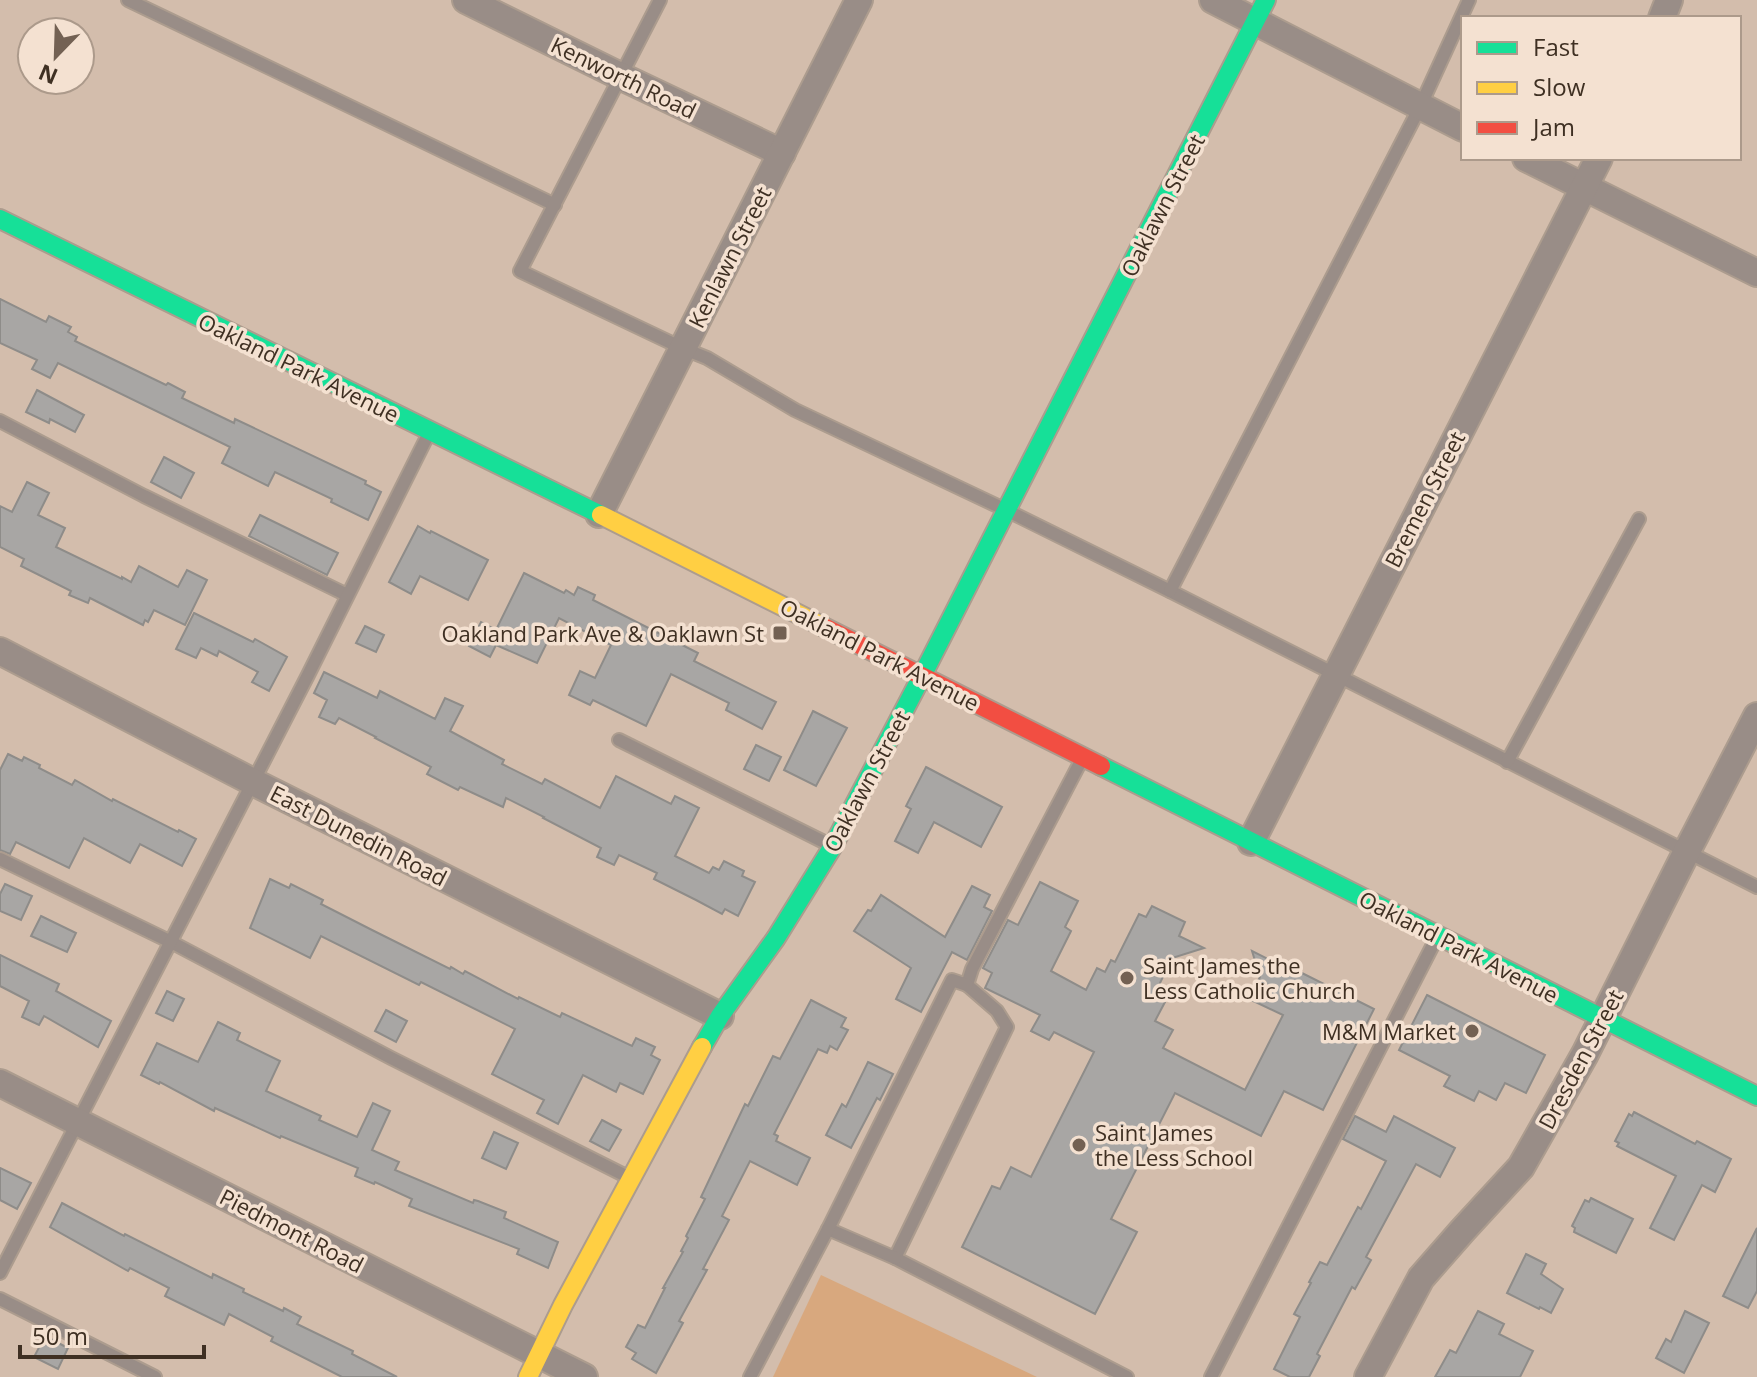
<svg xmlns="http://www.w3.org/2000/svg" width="1757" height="1377" font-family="'Open Sans',sans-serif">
  <rect width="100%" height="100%" fill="#d3bdac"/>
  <polygon fill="#d8a87e" points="821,1275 1037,1377 773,1377"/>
  <g fill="#a8a6a4" stroke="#8e8c89" stroke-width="2">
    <polygon points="0,299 46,322 49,316 71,327 68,332 77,337 75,341 166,385 168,383 185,392 182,398 234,423 235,419 366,481 365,484 381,492 368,520 331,502 332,499 275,472 268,486 222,463 230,447 58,363 50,378 32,369 37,360 0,343"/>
    <polygon points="37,390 84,415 75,432 50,419 49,423 26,412"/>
    <polygon points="164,457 194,473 181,498 151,482"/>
    <polygon points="27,482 49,493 38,515 65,528 56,547 122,579 122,577 131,582 139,566 178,587 187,570 207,580 185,625 154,610 148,622 145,620 143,625 90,598 88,603 69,595 71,591 21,566 24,559 0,547 0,506 12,512"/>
    <polygon points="260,515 338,553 327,575 249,536"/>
    <polygon points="418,526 430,533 431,531 488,560 468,600 420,576 411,594 389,582"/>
    <polygon points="524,573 564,593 566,590 574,595 578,587 595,595 593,600 698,653 694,661 776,702 762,729 726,710 729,703 671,674 646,726 593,700 590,705 569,695 580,671 595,678 611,645 559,618 537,663 496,645 490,657 469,646 481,622 496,630"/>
    <polygon points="194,613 253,642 255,639 287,657 269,691 252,682 258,672 219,651 217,656 201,648 196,658 176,649"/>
    <polygon points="365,626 384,635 376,652 356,643"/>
    <polygon points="324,672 377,698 380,691 435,719 445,698 463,706 450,731 504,760 502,764 542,784 545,779 600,808 616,776 671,804 675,796 699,808 675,856 709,873 713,867 719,870 724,861 744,871 742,876 755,882 738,916 725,909 722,914 696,900 654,879 657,873 619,855 614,865 597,857 601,848 543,818 544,817 506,798 503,807 460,787 458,790 427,774 431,767 375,738 376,737 339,718 335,724 319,717 327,700 314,693"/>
    <polygon points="813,711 847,728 816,786 784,770"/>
    <polygon points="756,745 781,757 769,781 744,769"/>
    <polygon points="8,754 22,761 24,757 40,765 39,768 72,785 75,780 112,801 113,799 178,832 179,830 196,839 182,866 140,844 130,863 84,838 69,868 16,842 10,854 0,850 0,770"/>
    <polygon points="926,767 1002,807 981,847 934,822 918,853 895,841 911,809 906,806"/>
    <polygon points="270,879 289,888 291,884 323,900 321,904 372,930 450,969 451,967 463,974 465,971 518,999 519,997 560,1017 562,1013 632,1046 636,1038 655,1047 651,1055 660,1060 643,1094 620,1083 616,1092 583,1075 558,1124 537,1113 544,1100 492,1074 515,1029 421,982 419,985 321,936 310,958 250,928"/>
    <polygon points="1040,882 1078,901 1065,927 1071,931 1051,971 1086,990 1097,968 1105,972 1111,960 1115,962 1139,914 1146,917 1152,906 1185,922 1179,936 1204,948 1172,958 1159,985 1163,987 1157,997 1165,1002 1155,1021 1173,1030 1163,1048 1245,1090 1283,1015 1249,999 1260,977 1252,951 1278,964 1280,962 1374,1009 1323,1110 1284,1091 1261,1136 1175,1093 1111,1219 1137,1232 1095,1314 962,1247 992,1186 1000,1189 1011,1167 1031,1177 1094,1052 1054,1032 1049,1040 1031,1031 1040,1015 985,988 992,973 983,968 1008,920 1018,925"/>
    <polygon points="5,884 32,896 21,920 0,911 0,894"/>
    <polygon points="972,886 990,895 984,907 992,911 967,960 952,952 921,1012 896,999 911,968 854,931 868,910 871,911 881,895 945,937"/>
    <polygon points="41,916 76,933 67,952 31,936"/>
    <polygon points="0,955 59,984 56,991 111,1021 98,1047 44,1016 39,1025 22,1017 29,1001 0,986"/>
    <polygon points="167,991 184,999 173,1021 156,1013"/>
    <polygon points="1427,995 1545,1055 1526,1093 1505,1083 1496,1100 1479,1091 1474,1101 1444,1086 1450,1076 1399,1050"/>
    <polygon points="811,1000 846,1018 841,1027 848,1030 837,1050 830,1046 827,1053 818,1049 774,1134 778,1136 776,1141 810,1158 797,1185 750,1161 722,1216 729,1220 703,1269 707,1270 679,1321 683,1323 656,1373 632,1359 636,1353 626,1347 638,1325 645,1328 665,1288 663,1288 683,1252 681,1251 688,1238 686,1236 705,1199 701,1197 745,1104 748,1106 773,1056 780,1059"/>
    <polygon points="386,1010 407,1021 396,1042 375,1031"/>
    <polygon points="218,1022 240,1033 237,1040 280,1061 266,1091 321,1116 319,1120 357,1137 373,1103 390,1111 372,1150 399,1162 395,1170 473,1203 474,1200 478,1201 506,1212 504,1218 558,1242 548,1268 517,1254 519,1249 409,1206 412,1199 375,1182 374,1184 355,1176 358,1168 281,1136 280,1138 215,1108 214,1111 160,1082 159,1084 141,1075 157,1043 198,1062"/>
    <polygon points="868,1062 893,1074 880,1100 877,1098 851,1148 826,1135 842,1104 846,1107"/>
    <polygon points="1634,1112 1695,1144 1697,1141 1731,1159 1715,1192 1702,1185 1674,1240 1650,1228 1676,1176 1617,1146 1619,1143 1615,1141 1629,1114 1632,1116"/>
    <polygon points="1355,1116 1386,1132 1394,1116 1455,1148 1440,1177 1416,1164 1366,1257 1371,1260 1355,1289 1352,1287 1317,1354 1320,1356 1309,1377 1290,1377 1274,1369 1300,1317 1294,1314 1311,1283 1309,1282 1320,1262 1327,1265 1358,1207 1361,1209 1386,1161 1343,1139"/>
    <polygon points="602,1120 621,1130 609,1151 590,1141"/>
    <polygon points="494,1132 518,1143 506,1169 482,1158"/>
    <polygon points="0,1168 31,1183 17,1209 0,1200"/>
    <polygon points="1591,1198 1633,1219 1616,1253 1574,1232 1575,1228 1572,1226 1585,1200 1589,1202"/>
    <polygon points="62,1203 124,1236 125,1234 212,1278 213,1274 244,1289 243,1292 283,1311 284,1308 301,1317 297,1324 353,1351 352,1354 397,1377 342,1377 271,1341 273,1337 229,1314 224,1325 165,1296 169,1288 130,1268 128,1271 50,1227"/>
    <polygon points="1757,1228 1757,1291 1748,1308 1723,1296"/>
    <polygon points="1526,1254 1546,1264 1541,1274 1563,1289 1551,1313 1540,1307 1539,1309 1507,1293"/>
    <polygon points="1478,1311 1504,1324 1499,1334 1533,1351 1520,1377 1435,1377 1450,1350 1456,1353"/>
    <polygon points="1685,1311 1709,1323 1684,1373 1656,1358 1666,1339 1671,1342"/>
    <polygon points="45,1336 68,1348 58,1369 34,1357"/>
  </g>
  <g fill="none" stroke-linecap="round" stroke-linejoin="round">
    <g stroke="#ac9c8e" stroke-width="16">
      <g id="lane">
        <polyline points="128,0 555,205"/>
        <polyline points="660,0 520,271 682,348 707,358 795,410 1006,510 1170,591 1757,887"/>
        <polyline points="0,421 144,496 347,595"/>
        <polyline points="1170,591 1420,107 1469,0"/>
        <polyline points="619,740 830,845"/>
        <polyline points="1082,759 972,969 967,985 997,1011 1007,1027 895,1258 1127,1377"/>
        <polyline points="1507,762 1639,519"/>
        <polyline points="0,859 171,942 391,1058 628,1177"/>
        <polyline points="828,1229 895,1258"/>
        <polyline points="0,1273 307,677 428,435"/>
        <polyline points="0,1299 155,1377"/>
        <polyline points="750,1377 828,1229 952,980 967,985"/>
        <polyline points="1211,1377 1436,939"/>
      </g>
    </g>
    <g stroke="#ac9c8e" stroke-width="30">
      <g id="street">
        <polyline points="466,0 622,77 782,153"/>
        <polyline points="1213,0 1463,128"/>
        <polyline points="1662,18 1669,0"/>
        <polyline points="1526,158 1757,273"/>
        <polyline points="599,514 859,0"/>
        <polyline points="0,651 253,782 720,1016"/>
        <polyline points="1251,842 1599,158"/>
        <polyline points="0,1083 584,1377"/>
        <polyline points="1368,1377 1421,1278 1463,1230 1521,1167 1585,1054 1687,851 1757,716"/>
      </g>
    </g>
    <g stroke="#ac9c8e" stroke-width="22">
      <g id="fast">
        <polyline points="0,219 601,515"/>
        <polyline points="1101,766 1757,1096"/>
        <polyline points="702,1047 720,1016 776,938 833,846 922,676 1266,0"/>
      </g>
    </g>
    <g stroke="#ac9c8e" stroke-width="22">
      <g id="slow">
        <polyline points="601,515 824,627"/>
        <polyline points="528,1377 563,1305 702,1047"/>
      </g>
    </g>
    <g stroke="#ac9c8e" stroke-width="22">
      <polyline id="jam" points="824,627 1101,766"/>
    </g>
    <use href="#lane" stroke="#998d87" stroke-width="12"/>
    <use href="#street" stroke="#998d87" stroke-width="26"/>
    <use href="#fast" stroke="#16e098" stroke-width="18"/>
    <use href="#slow" stroke="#ffcf43" stroke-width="18"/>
    <use href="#jam" stroke="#f24e42" stroke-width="18"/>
  </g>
  <g fill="#736153" stroke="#f4e1d1" stroke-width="3">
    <rect x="772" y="625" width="16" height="16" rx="4"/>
    <circle cx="1127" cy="978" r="8"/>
    <circle cx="1472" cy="1031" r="8"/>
    <circle cx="1079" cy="1145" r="8"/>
  </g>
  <g text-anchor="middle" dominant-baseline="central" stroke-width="7" stroke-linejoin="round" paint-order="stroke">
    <g font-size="22" fill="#3f3023" stroke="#f4e1d1">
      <text transform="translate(624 77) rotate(26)">Kenworth Road</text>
      <text transform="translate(1162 205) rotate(-63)">Oaklawn Street</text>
      <text transform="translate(729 257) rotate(-63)">Kenlawn Street</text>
      <text transform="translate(299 367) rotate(26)">Oakland Park Avenue</text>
      <text transform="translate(1424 499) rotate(-63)">Bremen Street</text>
      <text transform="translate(880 654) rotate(27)">Oakland Park Avenue</text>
      <text transform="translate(866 781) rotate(-62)">Oaklawn Street</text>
      <text transform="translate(359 835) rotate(27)">East Dunedin Road</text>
      <text transform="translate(1459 946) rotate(27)">Oakland Park Avenue</text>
      <text transform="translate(1580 1059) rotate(-62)">Dresden Street</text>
      <text transform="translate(292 1230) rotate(27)">Piedmont Road</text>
    </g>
    <g font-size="22" fill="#3f3023" stroke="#f4e1d1" text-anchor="end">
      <text x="764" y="633">Oakland Park Ave &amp; Oaklawn St</text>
      <text x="1143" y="965" text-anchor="start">Saint James the<tspan x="1143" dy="25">Less Catholic Church</tspan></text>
      <text x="1456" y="1031">M&amp;M Market</text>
      <text x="1095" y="1132" text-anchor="start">Saint James<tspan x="1095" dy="25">the Less School</tspan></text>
    </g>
  </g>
  <rect x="1461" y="16" width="280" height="144" fill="#f4e1d1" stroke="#ac9a8b" stroke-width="2"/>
  <rect x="1477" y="42" width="40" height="12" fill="#16e098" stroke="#ac9a8b" stroke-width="2"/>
  <text x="1533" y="56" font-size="24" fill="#3f3023">Fast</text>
  <rect x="1477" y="82" width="40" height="12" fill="#ffcf43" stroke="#ac9a8b" stroke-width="2"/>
  <text x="1533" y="96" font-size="24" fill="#3f3023">Slow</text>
  <rect x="1477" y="122" width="40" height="12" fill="#f24e42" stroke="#ac9a8b" stroke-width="2"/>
  <text x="1533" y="136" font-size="24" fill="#3f3023">Jam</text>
  <g transform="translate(56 56) rotate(203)"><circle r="38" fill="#f4e1d1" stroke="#ac9a8b" stroke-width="2"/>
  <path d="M0-6L14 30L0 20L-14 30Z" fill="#736153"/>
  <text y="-12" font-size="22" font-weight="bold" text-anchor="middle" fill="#3f3023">N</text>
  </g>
  <path d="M20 1345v12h184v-12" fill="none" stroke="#3f3023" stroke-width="4"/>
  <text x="32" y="1345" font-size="24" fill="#3f3023" stroke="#f4e1d1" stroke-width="6" paint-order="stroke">50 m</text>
</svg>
